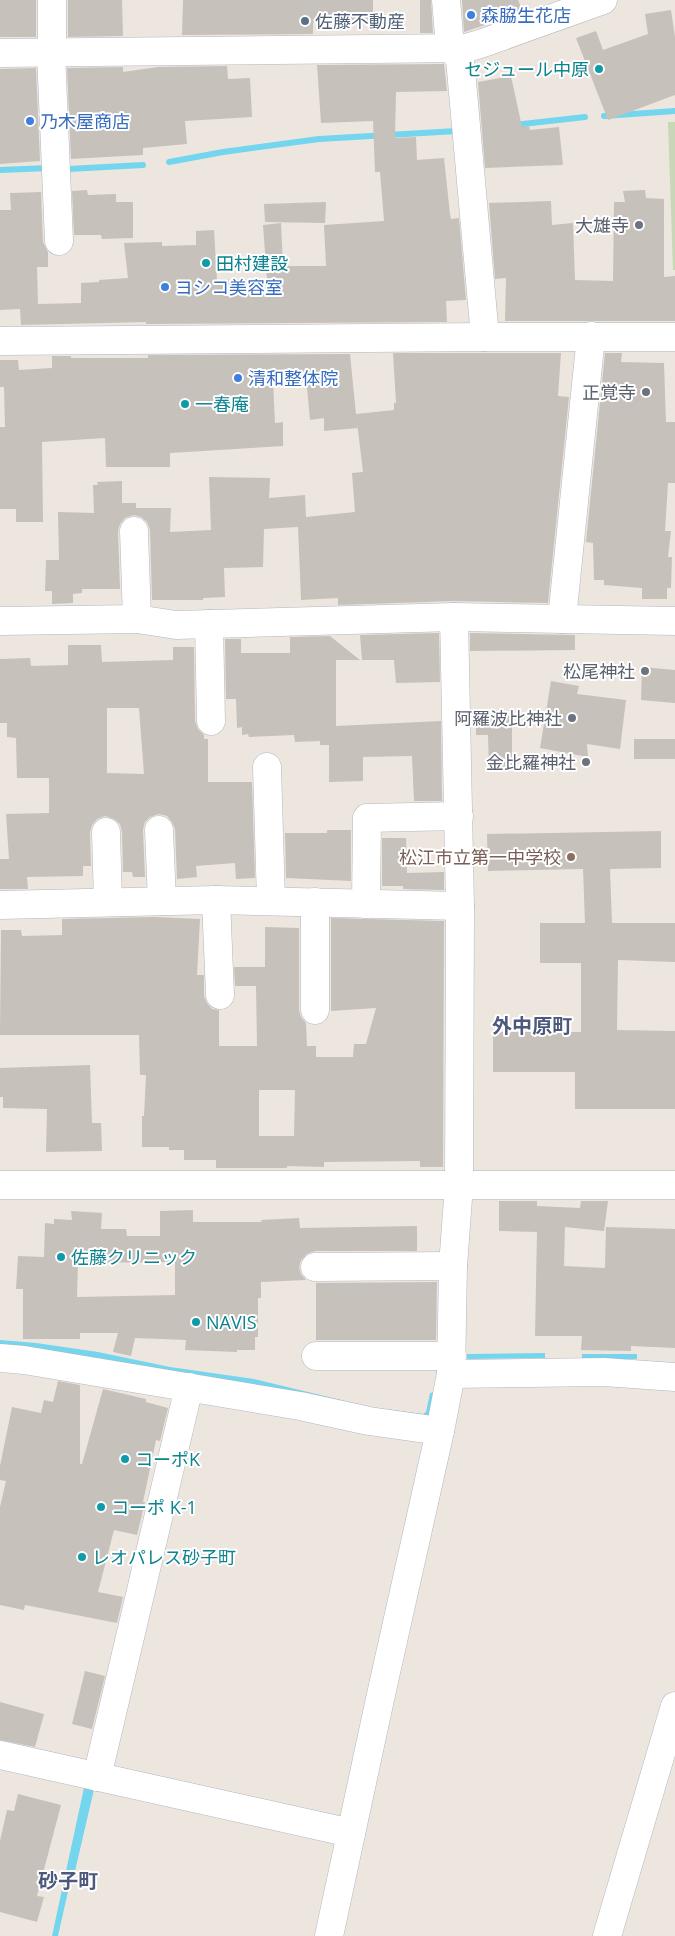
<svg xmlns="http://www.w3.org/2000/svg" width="675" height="1936" font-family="'Open Sans','Noto Sans JP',sans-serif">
  <rect width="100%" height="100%" fill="#ede6df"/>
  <polygon fill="#c8d7b6" points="668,122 675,122 675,270 673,270"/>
  <g fill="#73d5ee">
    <polygon points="0,1340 36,1343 98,1352 170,1367 254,1379 370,1407 423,1414 426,1412 430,1393 440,1391 434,1417 0,1352"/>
    <polygon points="545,1353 545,1358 467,1359 467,1354"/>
    <rect x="582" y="1354" width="55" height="5"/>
    <polygon points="85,1783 95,1785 72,1884 69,1887 58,1936 52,1936"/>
  </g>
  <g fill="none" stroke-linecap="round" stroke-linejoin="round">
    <g stroke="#73d5ee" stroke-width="6">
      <polyline points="604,116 675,111"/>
      <polyline points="514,125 585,117"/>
      <polyline points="169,162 223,152 319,139 457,131"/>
      <polyline points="68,169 143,165"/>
      <polyline points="0,170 49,168"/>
    </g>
  </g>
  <g fill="#c6c1ba" fill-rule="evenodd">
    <rect x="0" y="0" width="36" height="37"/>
    <polygon points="68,0 122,0 123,36 68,37"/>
    <polygon points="183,0 373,0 373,22 313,23 313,34 182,35"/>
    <polygon points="420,0 431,0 433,33 420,33"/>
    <polygon points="462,0 518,0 523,12 464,32"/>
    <polygon points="671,10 675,37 675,95 608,120 576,38 596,31 603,50 648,34 645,14"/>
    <polygon points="444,64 447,91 396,92 395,138 416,137 417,160 444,158 450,214 451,219 459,218 466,300 446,301 447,322 146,324 146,322 21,325 20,309 0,310 0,210 11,210 10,193 41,192 43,242 48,252 48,267 37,267 38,304 81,303 81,283 99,282 99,280 128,278 124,243 162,242 162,246 196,245 196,231 214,230 217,280 267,279 263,225 281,223 283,266 326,266 324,225 384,221 380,172 375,172 373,121 321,123 317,65"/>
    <polygon points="227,66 228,79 250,78 252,117 185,121 187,144 143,148 143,155 71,159 67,68 123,67 123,72 158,67"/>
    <polygon points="36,68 40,161 0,164 0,69"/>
    <polygon points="511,76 522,127 529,126 530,130 559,127 563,165 485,168 478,82"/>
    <polygon points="87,190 88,195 116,194 116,202 133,202 133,238 102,239 101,235 74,235 72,191"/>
    <polygon points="645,190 646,198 664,199 664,277 675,276 675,321 505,321 506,278 495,279 489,203 551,201 552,225 573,223 575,280 613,281 614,202 625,202 623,191"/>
    <polygon points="326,202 325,223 265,222 264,204"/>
    <polygon points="393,353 561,353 558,396 569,397 548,603 454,601 338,605 338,598 301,600 298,527 264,529 263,567 224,568 225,597 203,598 203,600 152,600 150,530 147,522 141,517 134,515 125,518 120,524 118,531 120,589 82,589 82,593 73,594 73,603 52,604 52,591 45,591 46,560 59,560 58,512 94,513 93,485 98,485 97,482 122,481 122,503 136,503 136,508 171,508 170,532 211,530 209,477 270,478 269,498 305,495 306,517 355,512 352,473 363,472 357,422 358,428 324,431 324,418 310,420 306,377 273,381 275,423 283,422 283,446 170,453 170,467 106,467 105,438 42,442 43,522 16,522 16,509 0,509 0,427 5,427 4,387 0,387 0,360 18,360 19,370 52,368 52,356 71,356 71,358 148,358 148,355 350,354 356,414 394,410 394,403 396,403"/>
    <polygon points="605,353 622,353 621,362 664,363 666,422 675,422 675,483 668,483 665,531 671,531 668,557 672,557 671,588 667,588 667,599 642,599 642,588 604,585 604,580 594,580 593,543 586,542"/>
    <polygon points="439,633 440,682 396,683 394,660 362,660 360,635"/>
    <polygon points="470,633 575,635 575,650 470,651"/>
    <polygon points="330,636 360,660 336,660 336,726 441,721 442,801 414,801 412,756 363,757 363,781 329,782 329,745 320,745 320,741 295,742 294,735 249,737 248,734 242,735 242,727 237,728 236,699 226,699 225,639 241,639 241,653 290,653 290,637"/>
    <path d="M 68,645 L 101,645 L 102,662 L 173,660 L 173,647 L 194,647 L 195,721 L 198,729 L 204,735 L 204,739 L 208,739 L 208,782 L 252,782 L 255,878 L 236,879 L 235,863 L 196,866 L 197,877 L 177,879 L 175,829 L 172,822 L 167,816 L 159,814 L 150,817 L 145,822 L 143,830 L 145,877 L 133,877 L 132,872 L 123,872 L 122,832 L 120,824 L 114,819 L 105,816 L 97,819 L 92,825 L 90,832 L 91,866 L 83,866 L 83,876 L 27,877 L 28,889 L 0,889 L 0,859 L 9,859 L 6,814 L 49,813 L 49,778 L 17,778 L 16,738 L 7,737 L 7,723 L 0,723 L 0,659 L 30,658 L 31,666 L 68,665 ZM 107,708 L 139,708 L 144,774 L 107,773 Z"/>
    <polygon points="642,667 675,670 675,703 641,700"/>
    <polygon points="551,681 579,686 577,694 626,700 620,749 587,744 588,757 540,748"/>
    <polygon points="476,716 512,716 512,768 489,768 488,735 476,735"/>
    <rect x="634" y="739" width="41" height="20"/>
    <polygon points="327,830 351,830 351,881 286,878 285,833 327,833"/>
    <polygon points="661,831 661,868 610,869 612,923 675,923 675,962 618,960 617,1030 675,1031 675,1109 575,1109 575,1072 493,1072 493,1032 581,1032 581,963 540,963 540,923 585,923 583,869 488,871 487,834"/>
    <polygon points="382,838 406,838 407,873 444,872 444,890 403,889 403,886 382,886"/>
    <path d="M 154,917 L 200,919 L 197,975 L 204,975 L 204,996 L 207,1003 L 212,1009 L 219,1010 L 219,1046 L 257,1046 L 256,986 L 235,986 L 234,967 L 265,967 L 265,927 L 299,928 L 299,1010 L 301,1017 L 306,1023 L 307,1046 L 316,1046 L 316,1057 L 353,1057 L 354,1044 L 366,1044 L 376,1008 L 331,1011 L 331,918 L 444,921 L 443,1167 L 420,1167 L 420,1161 L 324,1162 L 324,1167 L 287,1166 L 287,1168 L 216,1168 L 216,1160 L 184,1160 L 184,1150 L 169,1150 L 169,1147 L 142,1147 L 142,1116 L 144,1116 L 146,1075 L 140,1075 L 139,1035 L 0,1035 L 1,930 L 21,930 L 22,936 L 62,935 L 62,919 ZM 259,1090 L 295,1090 L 294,1136 L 259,1136 Z"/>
    <polygon points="90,1065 92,1123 101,1123 102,1151 46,1152 47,1109 3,1108 3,1097 0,1097 0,1068"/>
    <polygon points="499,1201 537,1201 537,1206 580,1208 581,1201 608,1201 604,1231 565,1227 564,1266 605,1268 606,1227 675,1229 675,1348 631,1346 631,1351 581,1350 582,1336 535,1336 537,1232 499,1231"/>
    <path d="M 193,1210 L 193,1222 L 262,1222 L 261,1220 L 299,1218 L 300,1228 L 417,1226 L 417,1251 L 315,1251 L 307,1254 L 301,1260 L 299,1267 L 301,1274 L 306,1280 L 261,1282 L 261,1298 L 258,1298 L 258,1337 L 255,1337 L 255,1350 L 237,1350 L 237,1352 L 185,1350 L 186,1340 L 135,1338 L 131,1356 L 113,1352 L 118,1333 L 80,1333 L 80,1339 L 23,1339 L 23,1289 L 16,1289 L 18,1256 L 44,1257 L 45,1223 L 54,1224 L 54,1219 L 72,1220 L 71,1211 L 102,1213 L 101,1229 L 126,1229 L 127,1236 L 160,1236 L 160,1211 ZM 175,1262 L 175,1295 L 77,1297 L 78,1263 Z"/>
    <polygon points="437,1282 436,1340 316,1340 316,1283"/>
    <polygon points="58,1381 80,1385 80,1464 82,1464 103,1389 146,1399 146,1402 168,1408 160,1441 156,1440 143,1502 145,1502 137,1535 114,1530 98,1592 123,1597 117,1623 25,1605 24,1610 0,1605 0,1507 6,1481 0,1480 0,1466 12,1407 41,1413 44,1400 53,1402"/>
    <polygon points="85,1671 105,1676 92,1729 72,1724"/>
    <polygon points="0,1702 44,1714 35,1747 0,1740"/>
    <polygon points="18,1794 61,1805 37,1896 44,1897 37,1922 0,1912 0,1841 7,1810 14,1811"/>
  </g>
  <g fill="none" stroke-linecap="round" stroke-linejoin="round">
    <g stroke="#b2b6bf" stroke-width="29">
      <g id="minor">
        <polyline points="52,0 52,53"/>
        <polyline points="446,0 450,47 460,59 485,337"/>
        <polyline points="0,53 466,48 480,44 603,0"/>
        <polyline points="51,53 59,241"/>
        <polyline points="0,341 485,337 675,337"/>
        <polyline points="134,531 137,619"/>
        <polyline points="562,619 591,336"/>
        <polyline points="0,621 137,619 176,625 454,617 675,621"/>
        <polyline points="209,624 211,721"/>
        <polyline points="267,767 271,901"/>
        <polyline points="159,830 162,901"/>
        <polyline points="106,832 108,902"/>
        <polyline points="216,900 220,995"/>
        <polyline points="366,904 367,818 459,816"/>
        <polyline points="0,905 216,900 460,906"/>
        <polyline points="315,1010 315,902"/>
        <polyline points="0,1185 675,1185"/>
        <polyline points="315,1267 453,1266"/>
        <polyline points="316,1356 452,1356"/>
        <polyline points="0,1358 24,1360 300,1406 369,1421 440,1431"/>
        <polyline points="451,1374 604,1372 675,1377"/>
        <polyline points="0,1755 351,1833"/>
        <polyline points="97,1777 189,1387"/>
        <polyline points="329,1936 380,1699 440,1431 451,1374 453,1266 459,1185 460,906 454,617"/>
        <polyline points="607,1936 675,1706"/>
      </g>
    </g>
    <use href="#minor" stroke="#fff" stroke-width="28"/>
  </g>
  <g fill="#3f7fe0" stroke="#fff" stroke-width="2">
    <circle cx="471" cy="15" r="5"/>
    <circle cx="30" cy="121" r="5"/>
    <circle cx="165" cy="287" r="5"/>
    <circle cx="238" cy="378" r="5"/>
  </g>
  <circle fill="#5c6f8a" stroke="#fff" stroke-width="2" cx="305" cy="21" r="5"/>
  <g fill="#0f9aa8" stroke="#fff" stroke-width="2">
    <circle cx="599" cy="69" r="5"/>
    <circle cx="206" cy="263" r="5"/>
    <circle cx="185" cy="404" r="5"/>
    <circle cx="61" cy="1257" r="5"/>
    <circle cx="196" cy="1322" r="5"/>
    <circle cx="125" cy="1459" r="5"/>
    <circle cx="101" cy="1507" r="5"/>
    <circle cx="82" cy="1557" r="5"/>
  </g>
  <g fill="#6b7280" stroke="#fff" stroke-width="2">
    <circle cx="639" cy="225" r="5"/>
    <circle cx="646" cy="392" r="5"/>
    <circle cx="645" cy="671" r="5"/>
    <circle cx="572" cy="718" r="5"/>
    <circle cx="586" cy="762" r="5"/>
  </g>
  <circle fill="#8d6e63" stroke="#fff" stroke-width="2" cx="571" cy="857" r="5"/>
  <g text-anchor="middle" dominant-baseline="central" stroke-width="4" stroke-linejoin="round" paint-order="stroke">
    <g font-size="18" fill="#366cbe" stroke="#fff" text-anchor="start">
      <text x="481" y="15">森脇生花店</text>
      <text x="40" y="121">乃木屋商店</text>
      <text x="175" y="287">ヨシコ美容室</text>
      <text x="248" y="378">清和整体院</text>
    </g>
    <g font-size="18" fill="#4e5e75" stroke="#fff" text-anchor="start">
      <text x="315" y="21">佐藤不動産</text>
    </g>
    <g font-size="18" fill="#0d838f" stroke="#fff" text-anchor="start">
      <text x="589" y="69" text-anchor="end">セジュール中原</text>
      <text x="216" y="263">田村建設</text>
      <text x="195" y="404">一春庵</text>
      <text x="71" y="1257">佐藤クリニック</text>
      <text x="206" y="1322">NAVIS</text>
      <text x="135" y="1459">コーポK</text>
      <text x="111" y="1507">コーポ K-1</text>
      <text x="92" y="1557">レオパレス砂子町</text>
    </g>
    <g font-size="18" fill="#5b616d" stroke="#fff" text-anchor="end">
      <text x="629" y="225">大雄寺</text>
      <text x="636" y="392">正覚寺</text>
      <text x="635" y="671">松尾神社</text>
      <text x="562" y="718">阿羅波比神社</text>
      <text x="576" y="762">金比羅神社</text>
    </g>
    <g font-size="18" fill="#785e54" stroke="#fff" text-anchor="end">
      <text x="561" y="857">松江市立第一中学校</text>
    </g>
    <g font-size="20" font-weight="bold" fill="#4c587d" stroke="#fff">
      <text x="532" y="1025">外中原町</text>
      <text x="68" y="1880">砂子町</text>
    </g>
  </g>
</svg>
